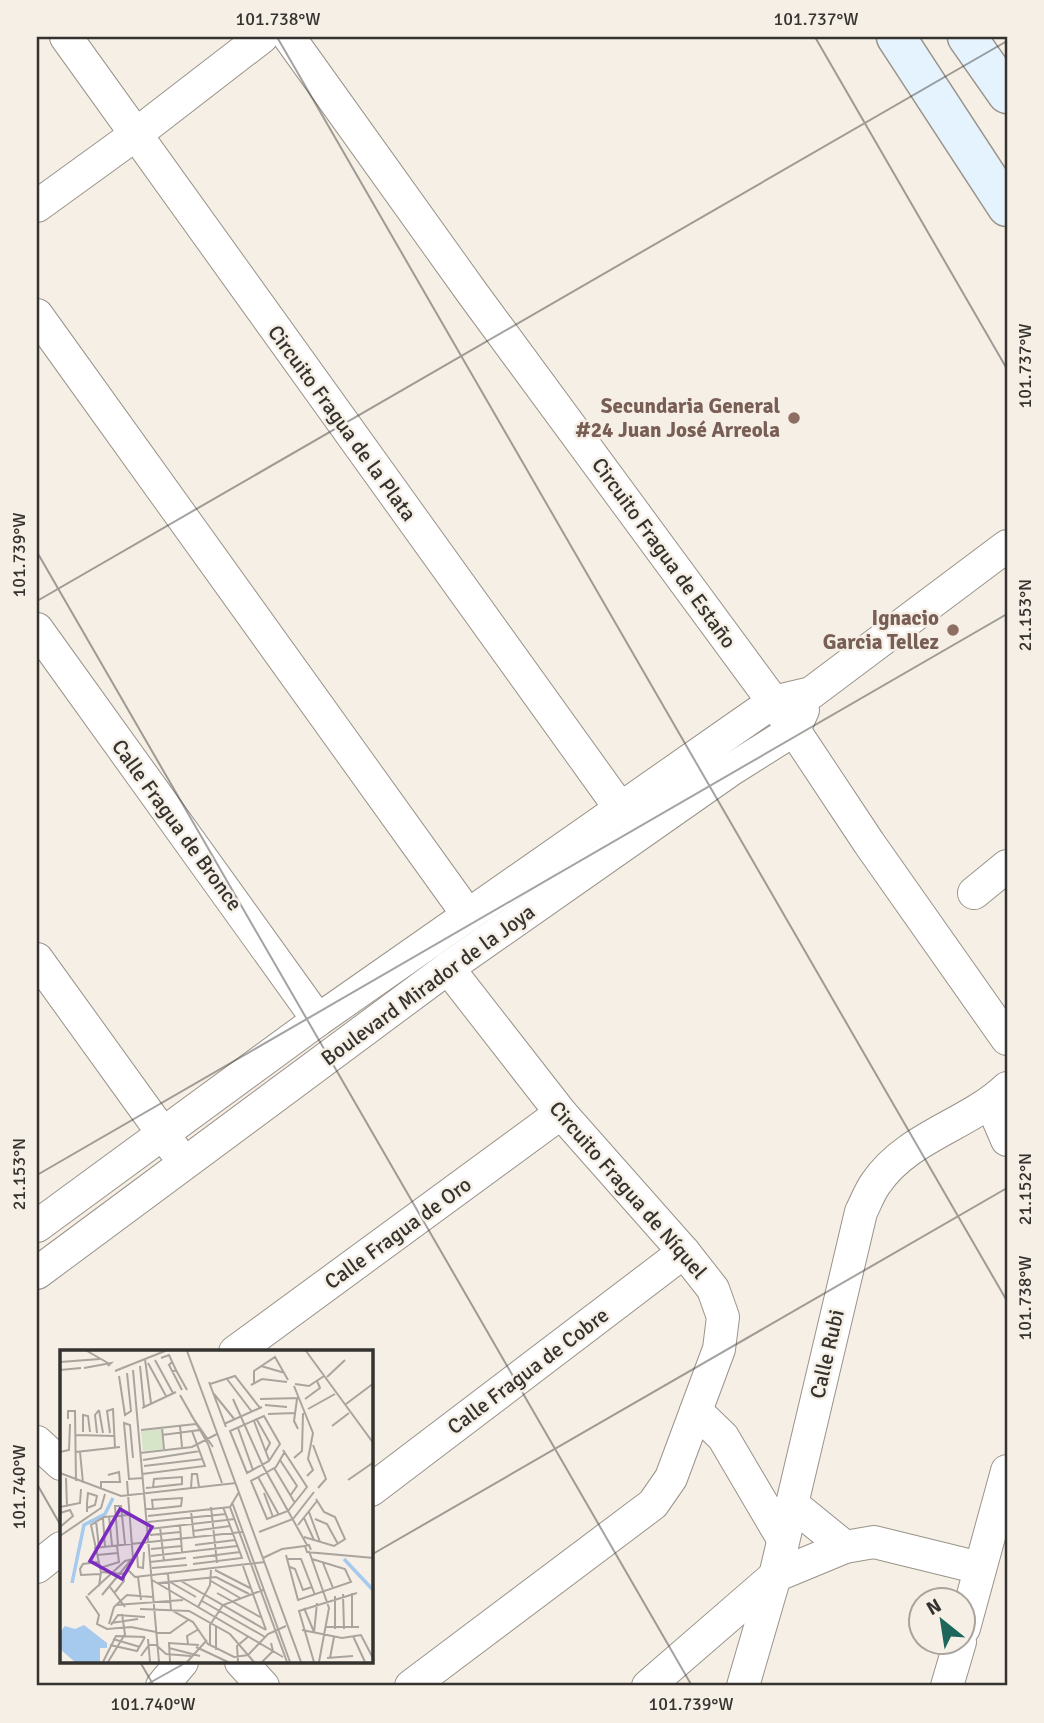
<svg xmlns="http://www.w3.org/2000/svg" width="1044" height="1723" font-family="Signika,sans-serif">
  <rect width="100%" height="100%" fill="#f6efe6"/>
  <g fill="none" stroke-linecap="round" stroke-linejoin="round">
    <g stroke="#9a938a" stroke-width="34">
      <g id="street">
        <polyline points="66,37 620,808"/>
        <polyline points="289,37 473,294 794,730 869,843 1007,1039"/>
        <polyline points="37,206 135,135 262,37"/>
        <polyline points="37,315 468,915"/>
        <polyline points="37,629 318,1020"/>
        <polyline points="974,893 1007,866"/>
        <polyline points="37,959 174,1149"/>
        <polyline points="991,1103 1007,1140"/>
        <polyline points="37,1226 318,1020 773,702 811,693 1007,546"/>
        <polyline points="37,1273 448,968 732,769 794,730 803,710"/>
        <polyline points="235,1352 561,1113"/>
        <polyline points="696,1411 723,1437 783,1539"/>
        <polyline points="37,1442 61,1464"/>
        <polyline points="371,1490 684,1252"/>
        <polyline points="792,1504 845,1547"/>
        <polyline points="37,1567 61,1548"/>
        <polyline points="964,1628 1007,1471"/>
        <polyline points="241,1662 263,1686"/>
        <polyline points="162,1686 182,1662"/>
        <polyline points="411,1686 653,1504 671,1478 719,1349 723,1317 713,1289 684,1252 561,1113 448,968"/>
        <polyline points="648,1686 775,1576 845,1547 874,1542 980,1568"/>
        <path d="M 743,1686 L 775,1576 L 861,1212 C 866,1202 870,1191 876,1183 C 907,1137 968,1125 1007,1088"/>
        <polyline points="947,1686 960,1642"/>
      </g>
    </g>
    <g stroke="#9a938a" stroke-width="41">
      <g id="secondary">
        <polyline points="896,37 1007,207"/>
        <polyline points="967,37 1007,94"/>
      </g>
    </g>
    <use href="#street" stroke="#fff" stroke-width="32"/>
    <use href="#secondary" stroke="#e5f3fe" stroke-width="38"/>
  </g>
  <path fill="none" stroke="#35332f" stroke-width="2" stroke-opacity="0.45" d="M 277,37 L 1007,1301M 815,37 L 1007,369M 37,552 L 692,1686M 37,601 L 1007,41M 37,1175 L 1007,614M 37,1484 L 61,1526M 371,1555 L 1007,1188M 140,1662 L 154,1686M 144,1686 L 187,1662"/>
  <g fill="#8d6e63" stroke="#f6efe6" stroke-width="2.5">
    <circle cx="794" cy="418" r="7"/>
    <circle cx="953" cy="630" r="7"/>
  </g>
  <g text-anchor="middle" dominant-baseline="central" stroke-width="5" stroke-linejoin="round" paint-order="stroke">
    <g font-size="21" font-weight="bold" fill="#785e54" stroke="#f6efe6" text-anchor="end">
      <text x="780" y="406">Secundaria General<tspan x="780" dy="24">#24 Juan José Arreola</tspan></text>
      <text x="939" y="618">Ignacio<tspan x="939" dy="24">Garcia Tellez</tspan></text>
    </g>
    <g font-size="21" fill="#35332f" stroke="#f6efe6">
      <text transform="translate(342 423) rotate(54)">Circuito Fragua de la Plata</text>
      <text transform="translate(664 553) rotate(54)">Circuito Fragua de Estaño</text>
      <text transform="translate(177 825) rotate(54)">Calle Fragua de Bronce</text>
      <text transform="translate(428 985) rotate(-36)">Boulevard Mirador de la Joya</text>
      <text transform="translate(628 1190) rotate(49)">Circuito Fragua de Níquel</text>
      <text transform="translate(398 1233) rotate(-36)">Calle Fragua de Oro</text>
      <text transform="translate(827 1354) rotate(-77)">Calle Rubi</text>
      <text transform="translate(528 1371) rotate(-37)">Calle Fragua de Cobre</text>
    </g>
  </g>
  <g transform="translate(60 1350)">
    <rect width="313" height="313" fill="#f6efe6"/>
    <path d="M 101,79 L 103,99 L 83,101 L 81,81 Z" fill="#d6e4c7"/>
    <path d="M 24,275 L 47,293 L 47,298 L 40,298 L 40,312 L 15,312 L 0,299 L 0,282 L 5,276 L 15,279 Z" fill="#a5caee"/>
    <path fill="none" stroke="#a5caee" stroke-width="3.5" d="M 284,209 L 314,241M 12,233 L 24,175 L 45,164 L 53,148"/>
    <path fill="none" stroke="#a9a49d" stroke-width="2" d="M 27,1 L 48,13M 127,1 L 241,312M 246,1 L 314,94M 101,8 L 109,5 L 116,20M 85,9 L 91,53M 95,10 L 113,43M 0,12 L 40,9M 112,12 L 109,15 L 122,40M 88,13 L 106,46M 80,16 L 84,57M 201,16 L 225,23M 24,18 L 51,13 L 48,16M 0,20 L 21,18M 73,20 L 99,312M 55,21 L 105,1M 112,22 L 116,20 L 127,40M 59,26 L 65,65 L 71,61 L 67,23M 267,27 L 285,10M 167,29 L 192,62M 149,32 L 166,77M 194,33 L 194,21 L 215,7 L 228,30M 150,34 L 175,26 L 200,58M 235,34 L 249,36 L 264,26M 191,35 L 202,29 L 227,32M 234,36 L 253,83 L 248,109 L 253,120 L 247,126M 154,44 L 175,70M 120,45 L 148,94 L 162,133M 173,49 L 203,116 L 247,195M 200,49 L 239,48M 237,49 L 234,71 L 238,79M 245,49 L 260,38 L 257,31M 286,54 L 314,33M 205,55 L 227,57M 82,58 L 116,42M 248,59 L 275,44M 39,60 L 43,83M 208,64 L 235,63M 131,65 L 153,97M 204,66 L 220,94 L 209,111 L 187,123 L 170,81 ZM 8,69 L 8,61 L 15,61 L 16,131M 197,70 L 210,93 L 206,101M 194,71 L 209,110M 164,74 L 202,57M 120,76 L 122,97M 272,76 L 289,63M 102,78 L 104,99M 178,78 L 193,120M 81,80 L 136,74M 23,82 L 23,65 L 28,66 L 30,82M 37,83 L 35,65 L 39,60M 50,83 L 47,61 L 53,59 L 55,98M 16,85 L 55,86M 102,85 L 140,80M 253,95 L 266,129 L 258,138M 223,100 L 247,137 L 228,161 L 207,169 L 191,131 L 216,117 L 224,103M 0,102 L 9,100 L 10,74M 16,102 L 60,97M 20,102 L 23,133M 80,103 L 132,97 L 157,84M 73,108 L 70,75 L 64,73 L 69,129 L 83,128M 234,108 L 242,101 L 243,63M 83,110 L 140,101M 220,110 L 237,136 L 230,146M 84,116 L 143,109M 214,118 L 235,153M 0,123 L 61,146 L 176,133M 82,124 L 145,116 L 132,81M 198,127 L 219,165M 6,128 L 7,157M 288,130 L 314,112M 86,138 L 122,134 L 122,127 L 94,129 L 93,137M 131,138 L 132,124 L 137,124 L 139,137M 41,140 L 41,132 L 60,132 L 59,122 L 48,125M 179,142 L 170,157 L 227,312M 204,143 L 213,167M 172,152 L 230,312M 0,157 L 20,153 L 21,139M 151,157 L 157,213M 27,158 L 35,155 L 37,146 L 28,143 L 27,153 L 27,162M 86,159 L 93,159 L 121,156 L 122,148 L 92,150 L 93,159M 131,161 L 134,188M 249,162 L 260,192M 0,163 L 10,160 L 13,166 L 0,177M 88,166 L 170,157M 49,167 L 52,195M 43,168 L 45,197M 244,168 L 254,190M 255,169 L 267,174 L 278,194M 36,171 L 39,197M 88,172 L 166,164M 120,175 L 122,202M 238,175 L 257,151M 100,177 L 104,211M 89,179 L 175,169M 133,181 L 170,176M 199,182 L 233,169 L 254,142M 90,185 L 120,182M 244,187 L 274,196 L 285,189 L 275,167 L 264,162 L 256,149M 0,194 L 0,186 L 41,158 L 45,144M 58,195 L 55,156 L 61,156 L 65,194M 135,195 L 175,190M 34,198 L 182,182M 91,199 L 122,196M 251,200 L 249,195 L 245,196 L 247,202 L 314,208M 249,201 L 269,258 L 259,312M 77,203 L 78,217 L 83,218 L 84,202M 37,205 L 58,203M 226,205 L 238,250 L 291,232 L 285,219 L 252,209M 91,206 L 177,196M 133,208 L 180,202M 203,208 L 222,199 L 245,196M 228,209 L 241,209 L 255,245M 38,212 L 23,214 L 20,219 L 21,225 L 40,224M 90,212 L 126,208M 263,213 L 273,238M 133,214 L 182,208 L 163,157M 183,216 L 206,280M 230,217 L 235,219 L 243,240 L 252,237M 40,218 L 59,212 L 57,196M 92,218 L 127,215M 67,219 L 75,227 L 205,212M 155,220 L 190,238M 41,222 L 63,224M 108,224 L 111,260 L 133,272 L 148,294 L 174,307 L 188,305 L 208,284 L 226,276M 78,227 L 81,250M 92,230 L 223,307M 121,231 L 206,280M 151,231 L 180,248M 110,232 L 136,247M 98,233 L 156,227 L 189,244M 39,236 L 41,222 L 31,175 L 44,167 L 68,165M 50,237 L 65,257M 55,242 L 64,231 L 64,222M 157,243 L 202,268M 292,243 L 292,278M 283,244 L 284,279M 28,245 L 65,211 L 73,209 L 67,131M 42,245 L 71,210M 26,246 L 39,265 L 37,274 L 47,279 L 71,277 L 96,282M 142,251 L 205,287M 56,255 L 123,250M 138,257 L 150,235 L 151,220M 244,258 L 254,282M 80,259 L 129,261 L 170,284 L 194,312M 51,273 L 78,269M 49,274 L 54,257 L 67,245 L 93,247M 51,275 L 58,265 L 85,267M 156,277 L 156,300M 266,277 L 299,277M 275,279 L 275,246M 242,280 L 282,288 L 301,285 L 314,310M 96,283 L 110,283 L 128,270M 254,283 L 257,253M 293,286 L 305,312M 53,289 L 80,297M 88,289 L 90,312M 128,294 L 127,286 L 139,279M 50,295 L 77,301 L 85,287M 150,295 L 150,275 L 163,255 L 203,240M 136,297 L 168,312M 109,298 L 140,306M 81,306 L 89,295 L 96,295 L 106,304 L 131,306M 267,308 L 293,306M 270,308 L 274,287M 43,312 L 56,286 L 85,287M 48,312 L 65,284 L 62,264M 110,312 L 109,293 L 139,295M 127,312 L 147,290M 178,312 L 177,296 L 189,286M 202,312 L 213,301 L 211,293M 254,312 L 239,261 L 297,243"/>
    <path fill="#7b2cbf" fill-opacity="0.15" stroke="#7b2cbf" stroke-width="3.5" d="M 60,159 L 92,177 L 62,229 L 30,211 Z"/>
    <rect width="313" height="313" fill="none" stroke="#35332f" stroke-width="3.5"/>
  </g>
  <rect width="1044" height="1723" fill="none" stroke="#f6efe6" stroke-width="77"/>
  <g transform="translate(942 1621) rotate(330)"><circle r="33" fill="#f6efe6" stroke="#a9a49d" stroke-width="2"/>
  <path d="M0-5L12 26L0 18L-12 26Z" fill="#1e665b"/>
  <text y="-10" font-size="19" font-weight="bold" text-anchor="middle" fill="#35332f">N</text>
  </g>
  <rect x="38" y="38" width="968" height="1646" fill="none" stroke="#35332f" stroke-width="2.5"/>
  <g font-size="18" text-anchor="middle" fill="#35332f">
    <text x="278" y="25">101.738°W</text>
    <text x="816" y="25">101.737°W</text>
    <text transform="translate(1025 366) rotate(-90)" y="6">101.737°W</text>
    <text transform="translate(19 555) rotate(-90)" y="6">101.739°W</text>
    <text transform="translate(1025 615) rotate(-90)" y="6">21.153°N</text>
    <text transform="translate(19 1174) rotate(-90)" y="6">21.153°N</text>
    <text transform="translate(1025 1189) rotate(-90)" y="6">21.152°N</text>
    <text transform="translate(1025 1298) rotate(-90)" y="6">101.738°W</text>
    <text transform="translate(19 1487) rotate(-90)" y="6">101.740°W</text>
    <text x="153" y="1710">101.740°W</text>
    <text x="691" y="1710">101.739°W</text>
  </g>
</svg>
